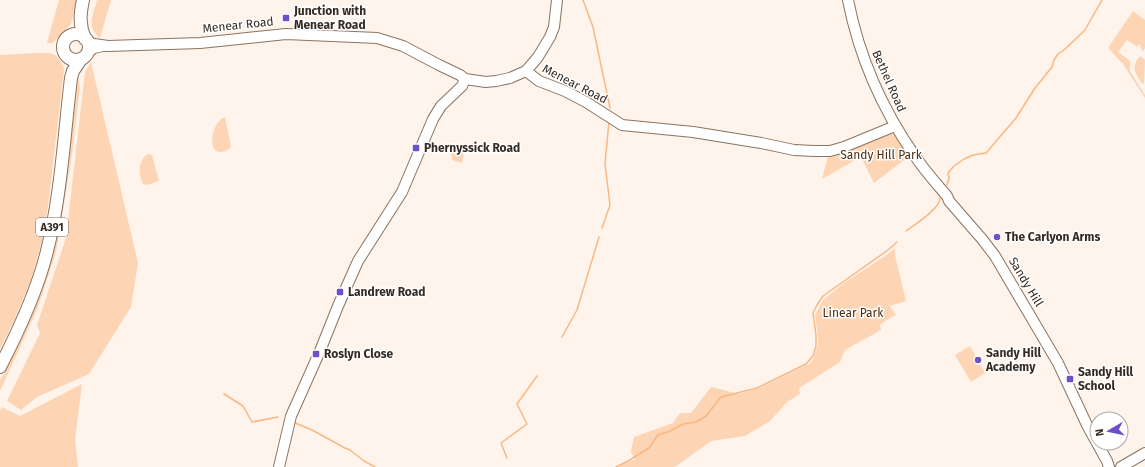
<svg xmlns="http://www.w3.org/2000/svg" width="1145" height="467" font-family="'Fira Sans',sans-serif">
  <rect width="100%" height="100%" fill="#fff4eb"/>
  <g fill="#fdd4b4">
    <polygon points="59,0 77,0 71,24 53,43 47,43"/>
    <path d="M 97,0 L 111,0 L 100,38 C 86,27 93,15 97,0 Z"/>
    <polygon points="1133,11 1145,20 1145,48 1143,51 1141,51 1142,49 1140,47 1141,46 1139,44 1137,47 1127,40 1118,52 1130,61 1130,71 1145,95 1145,98 1123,64 1108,48"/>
    <path d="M 36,53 C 52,53 58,52 64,69 L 49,199 L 42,241 L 31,280 L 13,323 L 0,349 L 0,55 Z"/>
    <path d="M 1140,56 L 1145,60 L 1144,83 L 1142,84 C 1135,72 1130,68 1140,56 Z"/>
    <polygon points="91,62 138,263 131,307 89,374 37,397 21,410 7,401 40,333 37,325 66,238 85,72"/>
    <polygon points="78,75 80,87 72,155 56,252 37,310 0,391 0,381 23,336 36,304"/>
    <path d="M 225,117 L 231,147 C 227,152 218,154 214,149 C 209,139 215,120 225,117 Z"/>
    <polygon points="887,133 895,135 908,157 874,183 861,157 822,179 828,156"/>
    <polygon points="465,144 462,163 452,160 451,153 457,145"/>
    <path d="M 148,154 L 152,155 L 159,181 L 147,185 L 143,184 C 138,174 138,160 148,154 Z"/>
    <polygon points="895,248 895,255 906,301 890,306 896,315 891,317 880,325 881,330 845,350 840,362 799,388 800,394 787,402 770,421 745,436 711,441 675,467 617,467 635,459 631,452 634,437 673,423 680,413 691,413 711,387 739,394 760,388 809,364 813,360 818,344 818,337 815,315 823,300 844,283 888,254"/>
    <polygon points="970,346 985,373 971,382 955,355"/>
    <polygon points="82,384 75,439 78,467 0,467 0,411 2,407 20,416"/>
  </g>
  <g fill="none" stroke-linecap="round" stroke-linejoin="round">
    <g stroke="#f8b783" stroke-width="1.5">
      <polyline points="583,0 593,27 610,108"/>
      <polyline points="947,185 949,178 948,173 954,166 964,159 973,155 986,153 1016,118 1035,88 1052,67 1054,60 1058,54 1064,50 1085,30 1102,0"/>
      <polyline points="602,228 610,205 605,164 609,121"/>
      <path d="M 906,231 C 914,225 940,209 940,198"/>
      <polyline points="562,337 577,310 599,237"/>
      <polyline points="224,394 243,406 252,422 278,417"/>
      <polyline points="293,422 312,430 345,448 350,450 364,461 375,467"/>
      <polyline points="507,458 501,443 527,424 517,404 537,376"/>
      <polyline points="616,467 628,461 649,448 658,435 670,431 683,424 696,422 706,416 721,397 757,388 806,364 813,356 816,346 816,335 813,313 817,305 823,296 888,250 897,242"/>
    </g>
    <g stroke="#8b7360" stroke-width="12">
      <g id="secondary">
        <path d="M 848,0 C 859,56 882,109 915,156 C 924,170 936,183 947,196 L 949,201 L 982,239 L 995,256 L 1058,363 L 1087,425 L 1107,461 L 1109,467"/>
        <polyline points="87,41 94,44 108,46 200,43 286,34 377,38 403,46 439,65 460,75 465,79 486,82 496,81 510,78 526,71 538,57 550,37 554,27 557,0"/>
        <polyline points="87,53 94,48 103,46"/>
        <polyline points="526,71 539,81 565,91 586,102 622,125 693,132 761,143 794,150 814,151 830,151 844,147 895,126"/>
        <polyline points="279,467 291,416 320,351 338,306 358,261 402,192 433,119 441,106 462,86 465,79"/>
        <polyline points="1121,467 1145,453"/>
      </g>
    </g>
    <g stroke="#8b7360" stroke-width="14">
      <g id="highway">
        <path d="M 83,0 C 80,14 79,25 85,39"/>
        <circle cx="76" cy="47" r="13"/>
        <path d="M 0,367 C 18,332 36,294 46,255 C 61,198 64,136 71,78 L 73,71 L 81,59"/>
      </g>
    </g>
    <use href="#secondary" stroke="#fff" stroke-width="10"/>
    <use href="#highway" stroke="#fff" stroke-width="12"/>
  </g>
  <g fill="#6e50c9" stroke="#fff" stroke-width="1.5">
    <rect x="282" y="14" width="8" height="8" rx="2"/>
    <rect x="412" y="144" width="8" height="8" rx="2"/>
    <circle cx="997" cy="237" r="4"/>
    <rect x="336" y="288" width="8" height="8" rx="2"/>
    <rect x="312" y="350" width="8" height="8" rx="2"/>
    <circle cx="978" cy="360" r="4"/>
    <rect x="1066" y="375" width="8" height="8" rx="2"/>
  </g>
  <g text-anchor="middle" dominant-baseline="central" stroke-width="3" stroke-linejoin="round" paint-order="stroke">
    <rect fill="#fff" stroke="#726b65" stroke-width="1" x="36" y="218" width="32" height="18" rx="3"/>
    <g font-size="11" font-weight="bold" fill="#352b23">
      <text x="52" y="227">A391</text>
    </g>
    <g font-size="12" font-weight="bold" fill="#352b23" stroke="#fff" text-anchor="start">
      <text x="294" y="11">Junction with<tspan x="294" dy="14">Menear Road</tspan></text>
      <text x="424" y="148">Phernyssick Road</text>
      <text x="1005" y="237">The Carlyon Arms</text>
      <text x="348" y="292">Landrew Road</text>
      <text x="986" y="353">Sandy Hill<tspan x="986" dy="14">Academy</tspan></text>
      <text x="324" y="354">Roslyn Close</text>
      <text x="1078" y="372">Sandy Hill<tspan x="1078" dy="14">School</tspan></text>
    </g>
    <g font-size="12" fill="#352b23" stroke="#fff">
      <text transform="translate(238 25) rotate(-6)">Menear Road</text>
      <text transform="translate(889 81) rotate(66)">Bethel Road</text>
      <text transform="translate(575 84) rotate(27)">Menear Road</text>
      <text transform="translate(1026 282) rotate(59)">Sandy Hill</text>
    </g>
    <g font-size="12" fill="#4d2d11" stroke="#fff">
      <text x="881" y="155">Sandy Hill Park</text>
      <text x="853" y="313">Linear Park</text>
    </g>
  </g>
  <g transform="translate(1109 431) rotate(261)"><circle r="19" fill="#ffffff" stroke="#aeaaa7"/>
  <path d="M0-3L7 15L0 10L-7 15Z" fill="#6e50c9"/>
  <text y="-6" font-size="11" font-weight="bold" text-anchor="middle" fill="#352b23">N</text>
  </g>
</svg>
